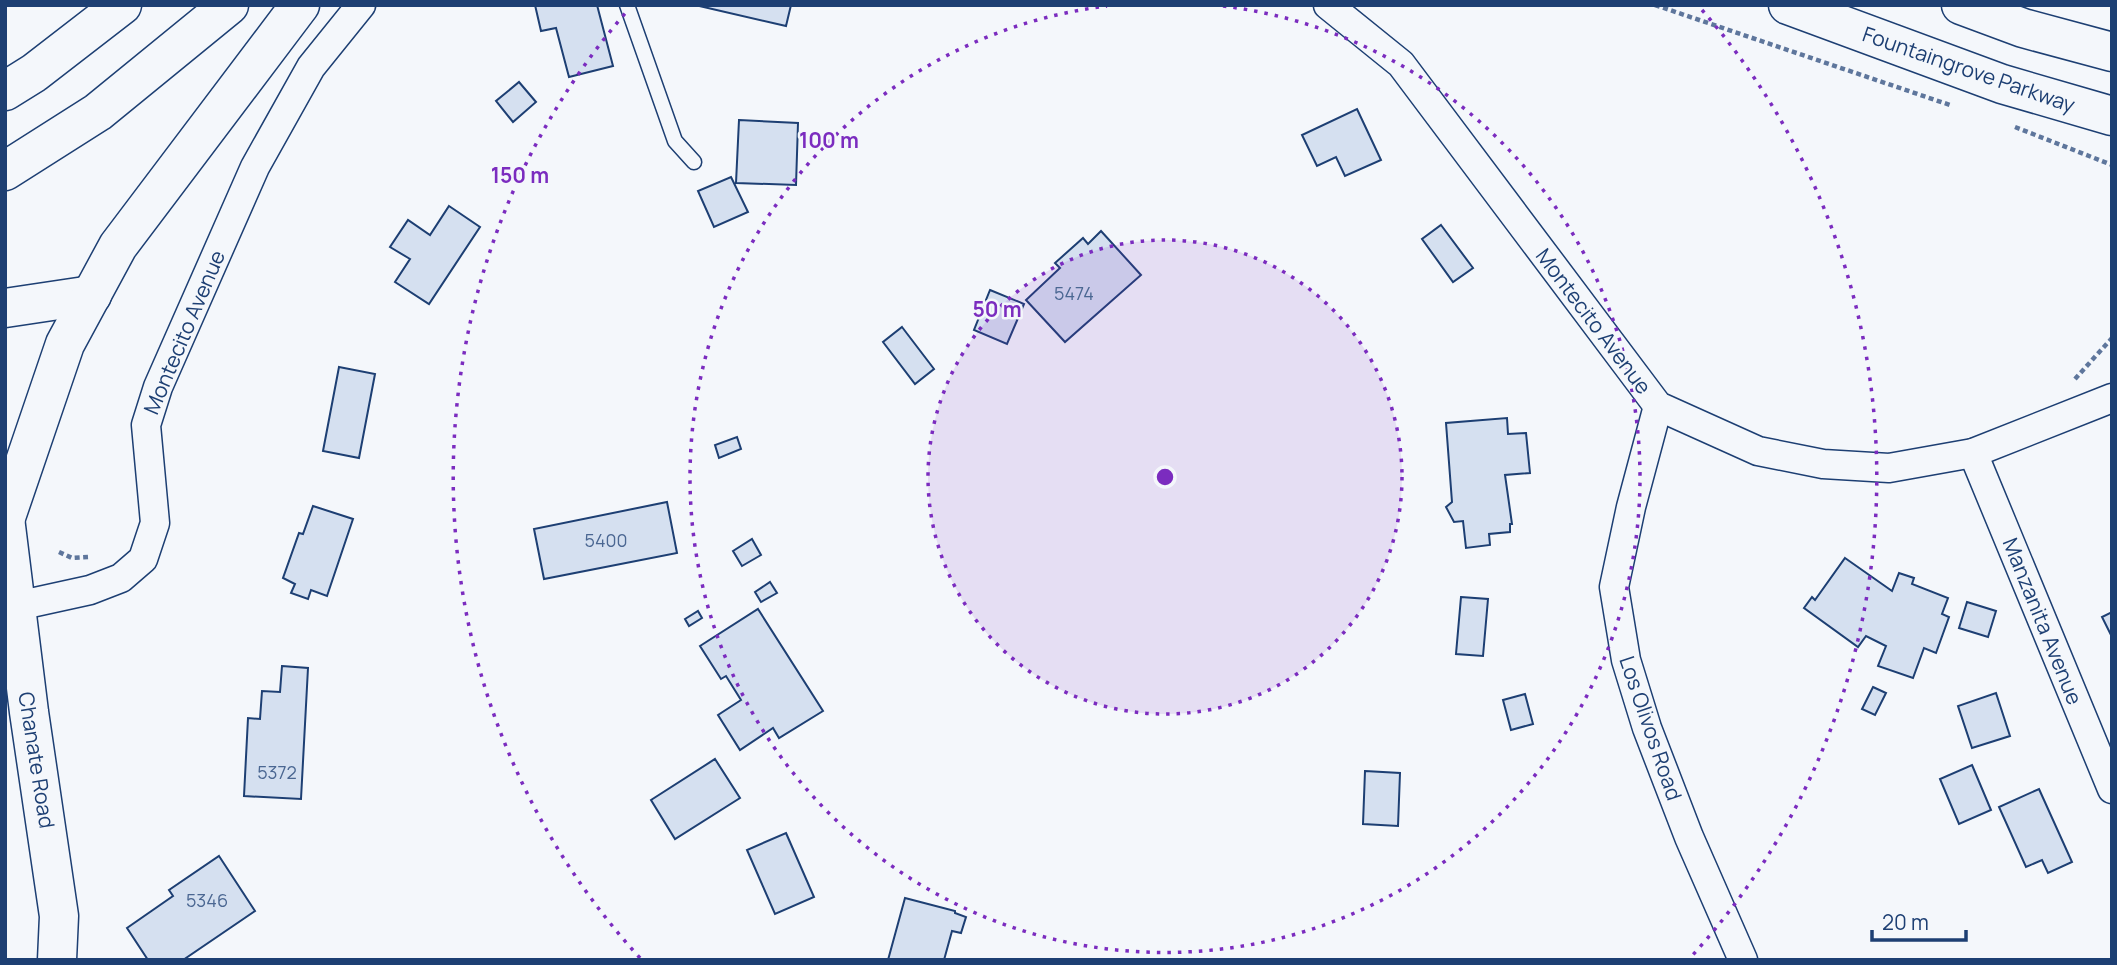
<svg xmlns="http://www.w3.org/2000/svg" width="2117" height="965" font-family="Manrope,sans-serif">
  <rect width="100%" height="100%" fill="#f4f7fb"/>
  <g fill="#d5e0f0" stroke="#1d3f73" stroke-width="2">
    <polygon points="535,5 597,5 613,66 569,77 556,28 541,31"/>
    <polygon points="695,5 791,5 786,26"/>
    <polygon points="519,82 536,102 513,122 496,101"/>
    <polygon points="1357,109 1381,160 1345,176 1336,157 1317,166 1302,135"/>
    <polygon points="739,120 798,123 796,185 736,183"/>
    <polygon points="731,177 748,212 714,227 698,191"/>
    <polygon points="449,206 480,227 429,304 395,282 410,259 390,247 408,220 430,235"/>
    <polygon points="1441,225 1473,268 1453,282 1422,239"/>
    <polygon points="1101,231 1141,275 1065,342 1026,300 1060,268 1055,263 1083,238 1088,244"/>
    <polygon points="990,290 1024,304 1007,344 974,330"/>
    <polygon points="902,327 934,369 915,384 883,342"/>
    <polygon points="339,367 375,374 359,458 323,451"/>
    <polygon points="1507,418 1508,434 1526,433 1530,473 1505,475 1512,524 1510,524 1510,532 1489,534 1490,545 1466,548 1463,521 1454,522 1446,507 1452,502 1446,423"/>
    <polygon points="737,437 741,449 719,458 715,445"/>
    <polygon points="667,502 677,553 544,579 534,529"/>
    <polygon points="313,506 353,519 327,596 311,590 308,599 291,593 295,584 283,578 299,533 303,534"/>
    <polygon points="752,539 761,555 742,566 733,551"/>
    <polygon points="1845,558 1892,591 1899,573 1914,578 1912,584 1948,598 1942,614 1949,617 1936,653 1924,648 1913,678 1878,666 1886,646 1866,636 1858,647 1804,608 1812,597 1815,600"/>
    <polygon points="770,582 777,593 761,602 755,592"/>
    <polygon points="1461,597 1488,599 1483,656 1456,654"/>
    <polygon points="1967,602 1996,611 1988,637 1959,628"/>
    <polygon points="758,609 823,711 779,738 773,728 740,750 718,715 741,700 726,676 721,679 700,646"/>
    <polygon points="698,611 702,618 689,626 685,619"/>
    <polygon points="2112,612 2112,637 2102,617"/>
    <polygon points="282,666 308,668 301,799 244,796 248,718 260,719 262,691 280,692"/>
    <polygon points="1873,687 1886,693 1875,715 1862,709"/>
    <polygon points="1996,693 2010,736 1972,748 1958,706"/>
    <polygon points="1525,694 1533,724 1511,730 1503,700"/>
    <polygon points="715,759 740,798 675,839 651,800"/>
    <polygon points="1972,765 1991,810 1959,824 1940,779"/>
    <polygon points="1365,771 1400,773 1398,826 1363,824"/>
    <polygon points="2039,789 2072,862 2048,873 2042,860 2026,867 1999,807"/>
    <polygon points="786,833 814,897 775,914 747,850"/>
    <polygon points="219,856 255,911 183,960 148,960 127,928 173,896 169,890"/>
    <polygon points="905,898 955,911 955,913 966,917 961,933 952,931 944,960 888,960"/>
  </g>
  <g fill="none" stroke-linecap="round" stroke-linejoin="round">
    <g stroke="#1d3f73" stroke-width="17">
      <polyline id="lane" points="627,5 675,141 694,162"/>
    </g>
    <g stroke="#1d3f73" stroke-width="31">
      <g id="street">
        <polyline points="1328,5 1401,64 1658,406 1758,451 1823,464 1889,468 1973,453 2112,398"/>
        <polyline points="1658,406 1631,507 1614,587 1626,660 1647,728 1689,837 1743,960"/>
        <polyline points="1973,453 2112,789"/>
        <polyline points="17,606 90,590 121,578 143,559 155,523 146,425 158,387 255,167 311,67 361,5"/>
      </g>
    </g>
    <g stroke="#1d3f73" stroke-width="41">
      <g id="secondary">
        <polyline points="1788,5 2002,84 2112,116"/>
        <polyline points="1961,5 2023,28 2112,52"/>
        <polyline points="5,91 34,73 122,5"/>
        <polyline points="5,171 98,112 229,5"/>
        <polyline points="5,308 92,295"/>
        <polyline points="5,518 29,712 59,916 57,960"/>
        <polyline points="5,520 65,344 118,246 300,5"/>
      </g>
    </g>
    <g stroke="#5e769c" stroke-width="4.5" stroke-dasharray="5 3.5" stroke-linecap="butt">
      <polyline points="1655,5 1950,105"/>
      <polyline points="2015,127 2112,165"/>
      <polyline points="2075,379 2112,338"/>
      <polyline points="59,552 72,558 88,557"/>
    </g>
    <use href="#lane" stroke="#f4f7fb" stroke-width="14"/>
    <use href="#street" stroke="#f4f7fb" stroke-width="28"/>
    <use href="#secondary" stroke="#f4f7fb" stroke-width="38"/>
  </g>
  <circle cx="1165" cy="477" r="237" fill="#7b2cbf" fill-opacity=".12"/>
  <g fill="none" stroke="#7b2cbf" stroke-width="3.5" stroke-dasharray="3.5 7">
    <circle cx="1165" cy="477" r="237"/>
    <path d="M1223 6A475 475 0 1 1 1107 6"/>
    <path d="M640 958A712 712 0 0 1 628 10M1702 10A712 712 0 0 1 1690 958"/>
  </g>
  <g text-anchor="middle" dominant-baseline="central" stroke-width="5" stroke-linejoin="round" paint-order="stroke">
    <g font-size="18" fill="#4b6792">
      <text x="1074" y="293">5474</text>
      <text x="606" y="540">5400</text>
      <text x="277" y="772">5372</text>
      <text x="207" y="900">5346</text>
    </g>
    <g font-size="21" fill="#1d3f73" stroke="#f4f7fb">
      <text transform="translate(1969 69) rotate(19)">Fountaingrove Parkway</text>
      <text transform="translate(1594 321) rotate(53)">Montecito Avenue</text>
      <text transform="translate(184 332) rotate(-67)">Montecito Avenue</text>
      <text transform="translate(2043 621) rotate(68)">Manzanita Avenue</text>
      <text transform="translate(1651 728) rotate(71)">Los Olivos Road</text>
      <text transform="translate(37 760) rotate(81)">Chanate Road</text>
    </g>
  </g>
  <circle cx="1165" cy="477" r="10" fill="#7b2cbf" stroke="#f4f7fb" stroke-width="3.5"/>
  <g font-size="21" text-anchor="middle" font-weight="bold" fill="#7b2cbf" stroke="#f4f7fb" stroke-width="5" stroke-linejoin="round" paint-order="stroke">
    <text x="829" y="148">100 m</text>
    <text x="520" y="183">150 m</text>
    <text x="997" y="317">50 m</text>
  </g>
  <rect width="2117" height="965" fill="none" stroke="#1d3f73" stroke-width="14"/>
  <path d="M1872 930v10h94v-10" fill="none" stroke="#1d3f73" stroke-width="3.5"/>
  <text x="1882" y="930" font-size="21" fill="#1d3f73" stroke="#f4f7fb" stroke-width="5" paint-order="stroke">20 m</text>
</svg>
